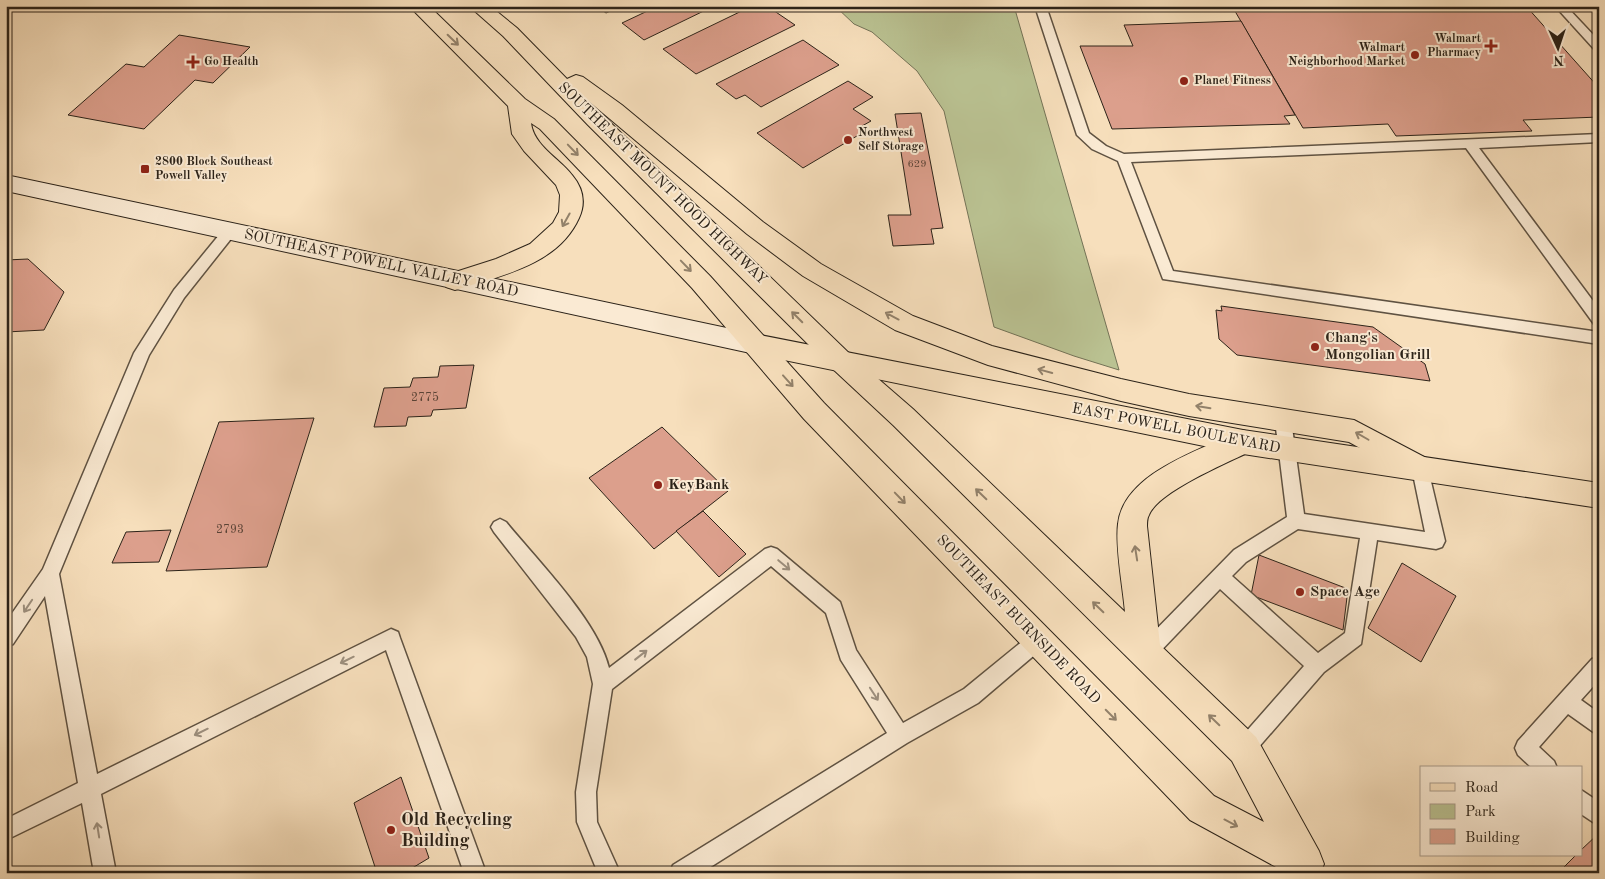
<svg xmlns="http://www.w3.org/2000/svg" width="1605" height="879" font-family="'Old Standard TT',serif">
  <rect width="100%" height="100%" fill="#f7dfbc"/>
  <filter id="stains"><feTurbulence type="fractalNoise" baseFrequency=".004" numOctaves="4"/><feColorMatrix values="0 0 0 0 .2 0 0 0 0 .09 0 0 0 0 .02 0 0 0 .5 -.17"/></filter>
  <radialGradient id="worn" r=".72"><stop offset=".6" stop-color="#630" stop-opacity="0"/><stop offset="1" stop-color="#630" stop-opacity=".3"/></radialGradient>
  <polygon fill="#bac292" stroke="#737256" points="835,6 1014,6 1119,370 1074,356 994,327 944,111 917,71 872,32 854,24"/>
  <g fill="#dc9f8c" stroke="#2c2319">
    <polygon points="596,6 621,6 606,13"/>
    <polygon points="658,6 714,6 644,40 622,23"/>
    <polygon points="752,6 767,6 795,25 696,74 663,49"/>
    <polygon points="1232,6 1526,6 1599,88 1599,117 1523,120 1532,131 1396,136 1388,124 1303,128"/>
    <polygon points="1241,21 1295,115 1284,116 1290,124 1112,129 1080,46 1133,46 1124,25"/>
    <polygon points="179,35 250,47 213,83 195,80 144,129 68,115 126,64 144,67"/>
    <polygon points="803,40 839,65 761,107 745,95 736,99 716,84"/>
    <polygon points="848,81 873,97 853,109 871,121 862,126 867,130 803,168 757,133"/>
    <polygon points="921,113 943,228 931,229 934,244 893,246 888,215 911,215 895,114"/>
    <polygon points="28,259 64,292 44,330 6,332 6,260"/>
    <polygon points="1221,306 1373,327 1425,364 1430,381 1237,355 1219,339 1216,310 1222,311"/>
    <polygon points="474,365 466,408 433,410 431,416 408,417 406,426 374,427 384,388 410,387 413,378 438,377 440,366"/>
    <polygon points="314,418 267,567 166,571 219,422"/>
    <polygon points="662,427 728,491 654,549 589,478"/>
    <polygon points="703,511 746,554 719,577 676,531"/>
    <polygon points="171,530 159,562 112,563 126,532"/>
    <polygon points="1259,555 1348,589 1343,630 1251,595"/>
    <polygon points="1402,563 1456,596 1421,662 1368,628"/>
    <polygon points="401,777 429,858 404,873 377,873 354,803"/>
    <polygon points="1598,834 1599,873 1558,873 1576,855 1581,855 1581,850"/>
  </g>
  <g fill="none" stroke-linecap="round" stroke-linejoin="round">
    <g stroke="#5f5242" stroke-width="3">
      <g id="lane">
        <polygon points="1035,6 1046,6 1089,133 1106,146 1124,154 1599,134 1599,142 1479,148 1599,309 1599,326 1594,324 1466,148 1131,162 1173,271 1599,332 1599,344 1163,279 1118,161 1092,149 1077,135"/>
        <polygon points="1555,6 1566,6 1599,41 1599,51 1595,50"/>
        <polygon points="229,227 236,232 234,235 184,298 149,355 59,574 97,774 391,629 398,632 400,638 486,873 464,873 386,650 101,794 116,873 94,873 82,803 6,840 6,819 78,783 45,596 13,644 6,647 6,622 43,569 134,353 174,290 224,229"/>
        <path d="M 1283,413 L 1289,415 L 1291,420 L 1304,514 L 1425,532 L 1412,469 L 1414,464 L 1420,462 L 1426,464 L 1428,469 L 1445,541 L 1442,547 L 1436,549 L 1377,540 L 1361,644 L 1324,672 L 1251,756 L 1244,759 L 1237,756 L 1234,749 L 1237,742 L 1304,666 L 1220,589 L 1152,660 L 1145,663 L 1138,660 L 1136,654 L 1138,648 L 1234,550 L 1287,517 L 1275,420 L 1277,415 ZM 1298,529 L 1360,538 L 1345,633 L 1318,653 L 1232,576 L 1246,562 Z"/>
        <path d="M 500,519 L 506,522 C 537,560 598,621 609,668 L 765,549 L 771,547 L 777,549 L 840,602 L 856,650 L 903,723 L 964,689 L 1030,635 L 1037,632 L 1044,635 L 1046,641 L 1044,647 L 978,703 L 907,743 L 701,873 L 670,873 L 673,865 L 887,733 L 841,660 L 826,613 L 771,566 L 612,689 L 596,792 L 597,822 L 620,873 L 598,873 L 577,822 L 576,792 L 593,684 L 587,657 L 576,637 L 494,532 L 491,527 L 494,522 Z"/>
        <polygon points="1599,657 1599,680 1581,700 1599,713 1599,736 1568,714 1539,747 1554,761 1557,768 1532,768 1518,755 1515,748 1518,741 1592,659"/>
        <polygon points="1581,790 1599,802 1599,826 1581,814"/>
      </g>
    </g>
    <g stroke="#2c2319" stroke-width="2">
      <polygon id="secondary" points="6,175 755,334 764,337 768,344 764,351 755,354 6,191"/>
    </g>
    <g stroke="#2c2319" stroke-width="2">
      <polygon id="primary" points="755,334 1243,430 1599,483 1599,508 1243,454 755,354 746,351 742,344 746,337"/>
    </g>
    <g stroke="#2c2319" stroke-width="2">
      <path id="highway" d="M 409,6 L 429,6 L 525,99 L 554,119 L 710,276 L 824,403 L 1214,796 L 1264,822 L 1232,761 L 893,425 L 835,371 L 588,125 L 503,36 L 469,6 L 490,6 L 517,28 L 567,79 L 576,75 L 583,77 L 622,105 L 763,222 L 821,264 L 913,316 L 992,346 L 1121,379 L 1189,394 L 1354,420 L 1430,460 L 1434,469 L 1430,478 L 1420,481 L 1349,442 L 1189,416 L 1121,401 L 988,365 L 895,330 L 803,276 L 747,234 L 585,98 L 853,357 L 913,409 L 1125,612 C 1123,588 1115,547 1118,524 C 1123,475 1195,452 1233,434 L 1243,430 L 1253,434 L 1257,442 L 1253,450 C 1230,462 1158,491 1149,515 C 1147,518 1147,522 1147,526 L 1160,645 L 1256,737 L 1319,851 L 1324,864 L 1320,873 L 1287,873 L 1190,820 L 804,419 L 692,288 L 540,129 L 531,123 C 534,146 559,158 572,175 C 583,188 586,203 579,218 C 558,265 500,276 455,290 L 446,287 L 443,281 L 446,275 L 496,259 L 530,244 L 553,223 L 559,212 L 560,195 L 556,185 L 524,151 L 512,134 L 508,106 Z"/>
    </g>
    <use href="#lane" fill="#faead3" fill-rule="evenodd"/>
    <use href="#secondary" fill="#faead3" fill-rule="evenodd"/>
    <use href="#primary" fill="#f7dfbc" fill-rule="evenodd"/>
    <use href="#highway" fill="#f7dfbc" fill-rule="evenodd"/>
  </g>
  <defs><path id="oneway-shaft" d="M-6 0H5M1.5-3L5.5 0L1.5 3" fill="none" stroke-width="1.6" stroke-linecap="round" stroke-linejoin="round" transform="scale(1.25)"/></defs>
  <g stroke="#92816a">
    <use href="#oneway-shaft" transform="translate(453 40) rotate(44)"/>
    <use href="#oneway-shaft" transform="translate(573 150) rotate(46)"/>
    <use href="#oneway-shaft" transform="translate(566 220) rotate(119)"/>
    <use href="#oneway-shaft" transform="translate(686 266) rotate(46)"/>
    <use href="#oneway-shaft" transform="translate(892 316) rotate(-152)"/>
    <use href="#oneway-shaft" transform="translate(797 317) rotate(-135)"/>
    <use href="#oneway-shaft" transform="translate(1045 371) rotate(-165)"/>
    <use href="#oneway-shaft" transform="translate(788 381) rotate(48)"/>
    <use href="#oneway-shaft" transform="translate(1203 407) rotate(-171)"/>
    <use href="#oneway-shaft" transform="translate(1362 436) rotate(-150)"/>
    <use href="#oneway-shaft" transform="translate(981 494) rotate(-136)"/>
    <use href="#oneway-shaft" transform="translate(900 498) rotate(46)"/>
    <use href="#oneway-shaft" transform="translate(1136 553) rotate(-99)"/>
    <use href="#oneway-shaft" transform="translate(1098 607) rotate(-136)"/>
    <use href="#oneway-shaft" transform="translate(1111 715) rotate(45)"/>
    <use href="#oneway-shaft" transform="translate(1214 720) rotate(-136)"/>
    <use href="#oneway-shaft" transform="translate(1231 823) rotate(28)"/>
  </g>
  <g stroke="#9d907f">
    <use href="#oneway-shaft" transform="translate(784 565) rotate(40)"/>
    <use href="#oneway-shaft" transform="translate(28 606) rotate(124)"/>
    <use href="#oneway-shaft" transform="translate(641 655) rotate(-38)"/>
    <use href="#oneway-shaft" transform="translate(347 660) rotate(154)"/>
    <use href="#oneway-shaft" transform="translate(874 694) rotate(57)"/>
    <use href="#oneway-shaft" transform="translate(201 732) rotate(154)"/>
    <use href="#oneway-shaft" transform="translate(98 830) rotate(-99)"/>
  </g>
  <g fill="#8f2418" stroke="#faead3" stroke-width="2">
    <path d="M1488.5 38.5h5v5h5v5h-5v5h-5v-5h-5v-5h5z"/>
    <circle cx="1415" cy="55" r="5"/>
    <path d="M190.5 54.5h5v5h5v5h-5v5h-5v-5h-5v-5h5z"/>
    <circle cx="1184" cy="81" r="5"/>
    <circle cx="848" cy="140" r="5"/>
    <rect x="140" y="164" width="10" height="10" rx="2.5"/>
    <circle cx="1315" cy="347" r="5"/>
    <circle cx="658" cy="485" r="5"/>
    <circle cx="1300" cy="592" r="5"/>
    <circle cx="391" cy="830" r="5"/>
  </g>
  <g text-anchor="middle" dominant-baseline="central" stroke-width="4" stroke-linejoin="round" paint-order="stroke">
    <g font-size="11" fill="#584236">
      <text x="917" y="164">629</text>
    </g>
    <g font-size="12" font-weight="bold" fill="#2c2319" stroke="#faead3" text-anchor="start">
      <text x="1481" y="39" text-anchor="end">Walmart<tspan x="1481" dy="14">Pharmacy</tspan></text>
      <text x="1405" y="48" text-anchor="end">Walmart<tspan x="1405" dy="14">Neighborhood Market</tspan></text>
      <text x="204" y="62">Go Health</text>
      <text x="1194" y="81">Planet Fitness</text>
      <text x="858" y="133">Northwest<tspan x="858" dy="14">Self Storage</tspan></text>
      <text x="155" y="162">2800 Block Southeast<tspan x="155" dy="14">Powell Valley</tspan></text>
    </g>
    <g font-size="12" fill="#584236">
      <text x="425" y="398">2775</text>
      <text x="230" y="530">2793</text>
    </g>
    <g font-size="15" fill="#2c2319" stroke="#faead3">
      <text transform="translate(662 184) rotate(44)">SOUTHEAST MOUNT HOOD HIGHWAY</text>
      <text transform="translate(381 264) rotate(12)">SOUTHEAST POWELL VALLEY ROAD</text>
      <text transform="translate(1176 429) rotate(11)">EAST POWELL BOULEVARD</text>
      <text transform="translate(1018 620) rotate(46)">SOUTHEAST BURNSIDE ROAD</text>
    </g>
    <g font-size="15" font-weight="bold" fill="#2c2319" stroke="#faead3" text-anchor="start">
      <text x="1325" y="338">Chang's<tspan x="1325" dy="17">Mongolian Grill</tspan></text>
      <text x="668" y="485">KeyBank</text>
      <text x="1310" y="592">Space Age</text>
    </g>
    <g font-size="18" font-weight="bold" fill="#2c2319" stroke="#faead3" text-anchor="start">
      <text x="401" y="820">Old Recycling<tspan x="401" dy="21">Building</tspan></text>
    </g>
  </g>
  <rect width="1605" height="879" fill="none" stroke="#f7dfbc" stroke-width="25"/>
  <rect x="8" y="8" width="1590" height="864" fill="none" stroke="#2c2319" stroke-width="2.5"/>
  <rect x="12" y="12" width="1580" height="854" fill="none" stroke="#2c2319"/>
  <rect x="1420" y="766" width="162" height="90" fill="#faead3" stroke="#a89a89"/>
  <rect x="1430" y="783" width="25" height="8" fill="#f7dfbc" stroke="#a89a89"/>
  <text x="1465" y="792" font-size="15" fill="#2c2319">Road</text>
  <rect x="1430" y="804" width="25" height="15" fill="#bac292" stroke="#a89a89"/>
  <text x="1465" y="816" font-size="15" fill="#2c2319">Park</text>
  <rect x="1430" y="829" width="25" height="15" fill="#dc9f8c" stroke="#a89a89"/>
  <text x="1465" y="842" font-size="15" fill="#2c2319">Building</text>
  <g transform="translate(1558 48) rotate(177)" stroke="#faead3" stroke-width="4" paint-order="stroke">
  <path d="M0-4L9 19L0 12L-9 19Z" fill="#2c2319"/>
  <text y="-8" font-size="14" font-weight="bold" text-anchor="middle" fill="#2c2319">N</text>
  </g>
  <rect width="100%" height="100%" filter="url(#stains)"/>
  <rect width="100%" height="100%" fill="url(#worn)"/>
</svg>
